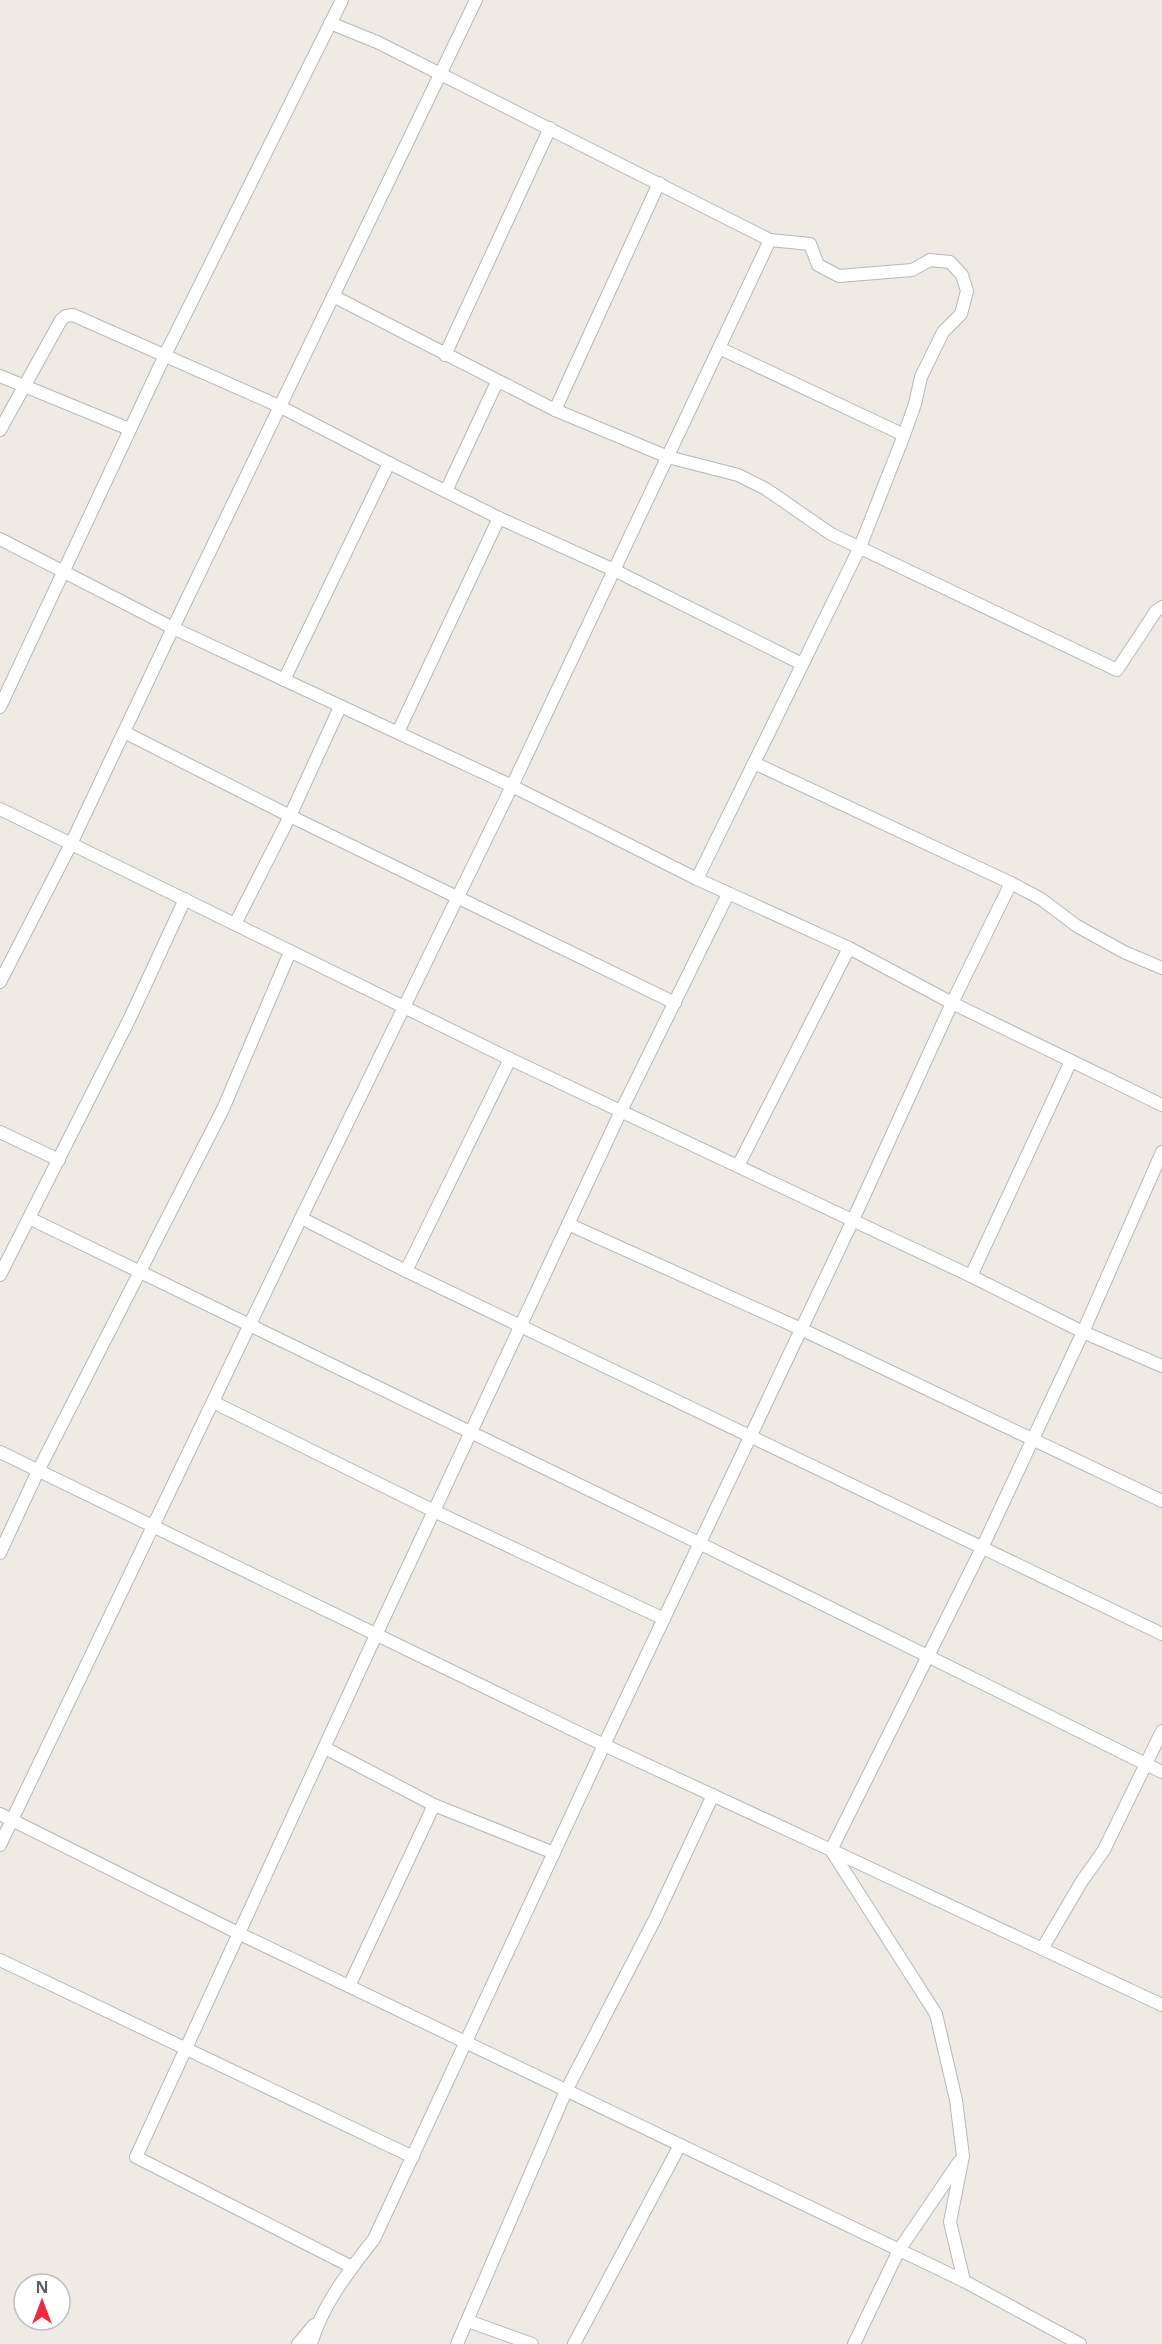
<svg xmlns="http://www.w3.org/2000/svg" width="1162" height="2344" font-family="'Noto Sans',sans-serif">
  <rect width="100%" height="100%" fill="#efeae3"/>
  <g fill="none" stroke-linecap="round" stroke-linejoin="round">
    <g stroke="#b4b8bb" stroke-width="14">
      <g id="minor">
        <polyline points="330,23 377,42 770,240 810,244 818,265 839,276 912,270 930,260 950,262 962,275 967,291 961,314 943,332 921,377 915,404 904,435 860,547 697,879"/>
        <polyline points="333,296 555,410 668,457 738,475 766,489 831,534 1117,670 1156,611 1162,607"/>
        <polyline points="719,348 904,435"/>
        <polyline points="445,355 550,128"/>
        <polyline points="0,376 129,429"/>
        <polyline points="555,410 659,183"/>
        <polyline points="0,430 61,320 66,316 73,315 279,406 389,463 499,518 614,570 802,664"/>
        <polyline points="446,491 497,382"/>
        <polyline points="0,539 173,628 512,786 697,879 849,948 952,1003 1162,1105"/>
        <polyline points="284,680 389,463"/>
        <polyline points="0,707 165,355 342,0"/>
        <polyline points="124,732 290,816 675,1003"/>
        <polyline points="398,732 499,518"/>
        <polyline points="754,763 1011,883 1041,899 1077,926 1124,952 1162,968"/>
        <polyline points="0,809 510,1059 971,1276 1083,1332 1162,1366"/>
        <polyline points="235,924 290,816 340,707"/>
        <polyline points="0,982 71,844 173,628 476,0"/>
        <polyline points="0,1132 59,1160"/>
        <polyline points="1162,1152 1083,1332 982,1548 831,1850 1162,2005"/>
        <polyline points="738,1166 849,948"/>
        <polyline points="29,1218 699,1543 1162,1772"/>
        <polyline points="301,1218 406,1271 1162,1634"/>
        <polyline points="568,1224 801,1329 1162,1501"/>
        <polyline points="406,1271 510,1059"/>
        <polyline points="0,1275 130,1018 185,899"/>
        <polyline points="971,1276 1071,1061"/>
        <polyline points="213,1402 434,1511 664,1619"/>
        <polyline points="0,1452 604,1745 831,1850 936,2014 956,2100 963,2156 950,2222 964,2281 1080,2344"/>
        <polyline points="0,1553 38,1471 223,1109 290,952"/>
        <polyline points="325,1748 434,1805 554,1853"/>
        <polyline points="0,1814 240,1934 964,2281"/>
        <polyline points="0,1845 301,1218 512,786 770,240"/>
        <polyline points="1042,1949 1082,1881 1104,1850 1162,1731"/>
        <polyline points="0,1960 413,2157"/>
        <polyline points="349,1986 434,1805"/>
        <polyline points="352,2267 136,2157 376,1635 621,1111 728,894"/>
        <polyline points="468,2321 532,2344"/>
        <polyline points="298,2344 314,2325"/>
        <path d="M 311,2344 C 322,2305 349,2271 374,2239 L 604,1745 L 853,1220 L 952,1003 L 1011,883"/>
        <polyline points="457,2344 566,2091 655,1919 713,1795"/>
        <polyline points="574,2344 680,2145"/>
        <polyline points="854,2344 899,2250 959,2162"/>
      </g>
    </g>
    <use href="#minor" stroke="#fff" stroke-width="12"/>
  </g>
  <g transform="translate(42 2302)"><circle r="28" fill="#ffffff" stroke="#bdc0c1" stroke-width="1.5"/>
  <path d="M0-4.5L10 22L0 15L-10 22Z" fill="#f1273f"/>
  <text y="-9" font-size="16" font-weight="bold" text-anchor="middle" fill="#5b6165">N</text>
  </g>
</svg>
